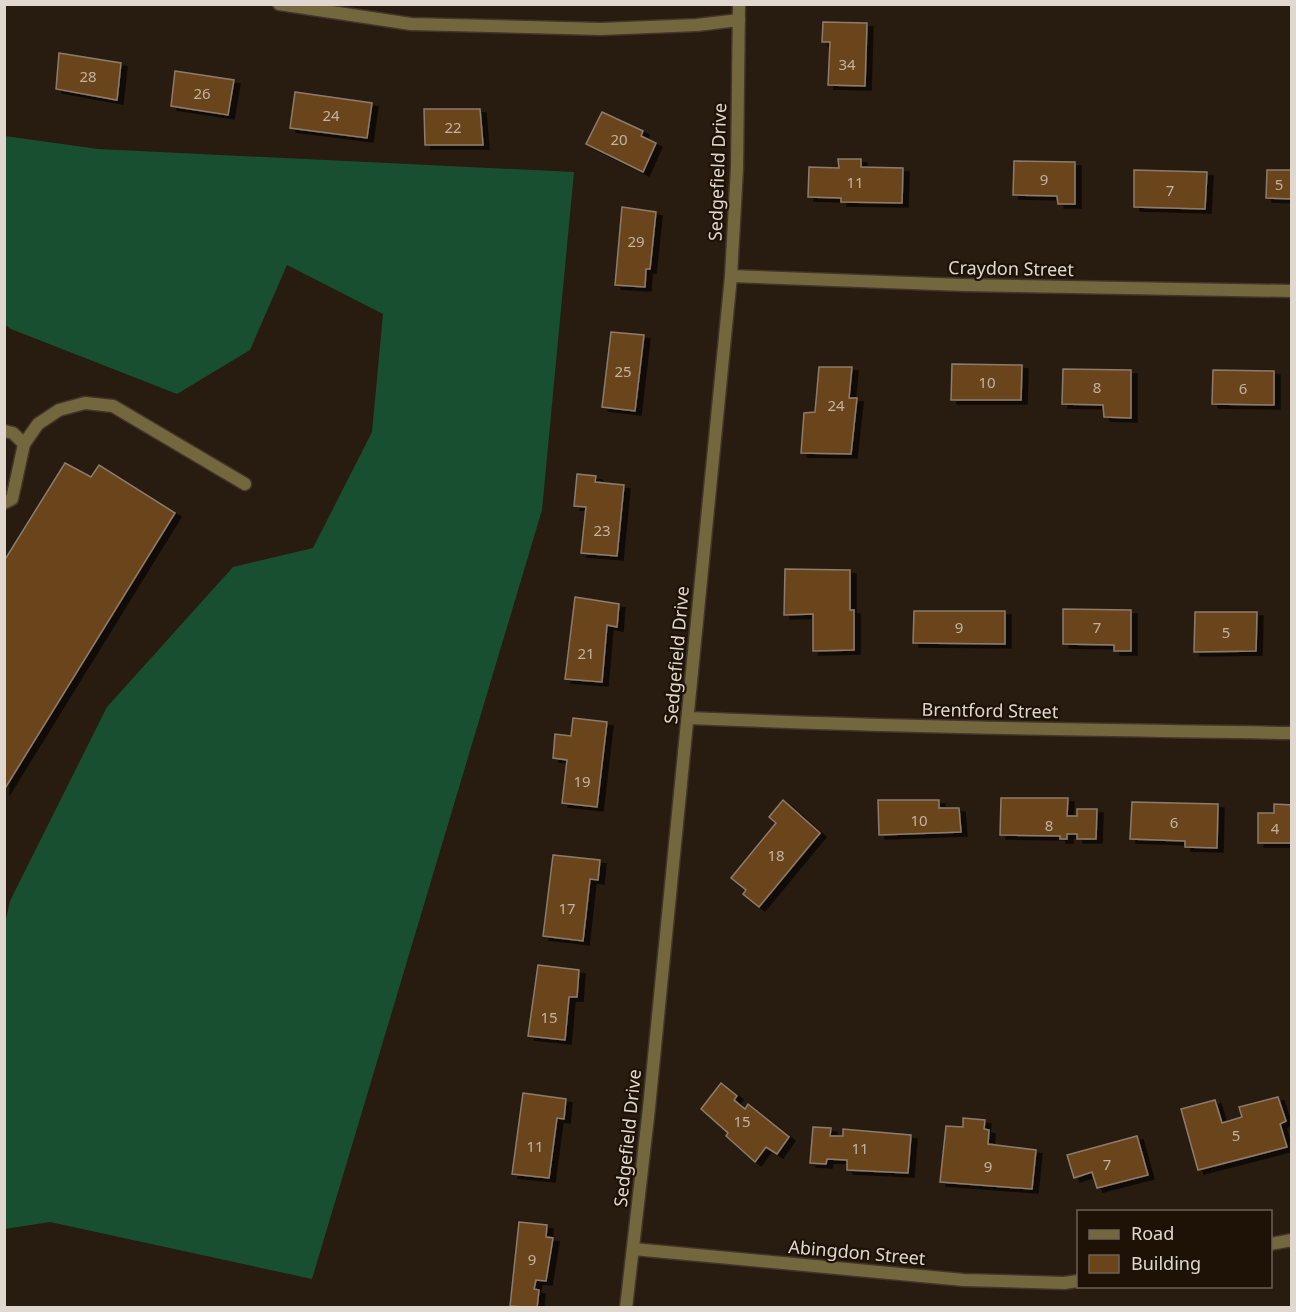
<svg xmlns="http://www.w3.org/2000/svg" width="1296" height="1312" font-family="'Noto Sans',sans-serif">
  <defs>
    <filter id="shadow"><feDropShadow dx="6" dy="4" stdDeviation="0" flood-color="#0009"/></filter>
  </defs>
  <rect width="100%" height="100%" fill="#281b0f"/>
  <polygon fill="#194f31" points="5,136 98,149 574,172 542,510 312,1279 50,1222 5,1229 5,924 10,901 107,707 233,567 313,548 372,432 383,314 287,265 250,350 177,394 11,329 4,324"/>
  <g fill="#6b441a" stroke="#8c7c6d" stroke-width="1.5" filter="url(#shadow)">
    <polygon points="823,22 867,23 865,86 828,85 830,42 822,42"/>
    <polygon points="59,53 121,63 117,100 56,89"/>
    <polygon points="175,71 234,80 228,115 171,106"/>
    <polygon points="295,92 372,103 367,138 290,128"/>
    <polygon points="424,109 480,109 483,145 425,145"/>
    <polygon points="602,112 643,131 641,136 656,143 643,172 586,144"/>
    <polygon points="838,159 861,159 861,167 903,168 902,203 841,202 841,198 808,197 809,167 839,168"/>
    <polygon points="1014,161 1075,162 1075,204 1058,204 1057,196 1013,195"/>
    <polygon points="1134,170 1207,172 1205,209 1134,207"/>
    <polygon points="1267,170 1292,170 1292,199 1266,198"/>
    <polygon points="622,207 656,212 650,269 646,269 645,287 615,285"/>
    <polygon points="611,332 644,335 635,411 602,407"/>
    <polygon points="952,364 1022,365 1021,400 951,400"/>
    <polygon points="819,367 852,367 849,398 857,398 851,454 801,453 804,413 815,412"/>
    <polygon points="1063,369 1131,370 1131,418 1104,417 1103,405 1062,404"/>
    <polygon points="1213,370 1274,371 1274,405 1212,404"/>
    <polygon points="65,463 91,477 99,465 175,513 4,790 4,561"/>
    <polygon points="577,474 596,476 595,482 624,485 617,556 581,553 586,507 574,506"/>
    <polygon points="785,569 850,570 850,610 854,610 854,650 813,651 813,614 784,615"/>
    <polygon points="575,597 619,604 617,627 607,625 602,682 565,679"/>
    <polygon points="1063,609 1131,610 1131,651 1114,651 1114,645 1063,644"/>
    <polygon points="914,611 1005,611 1005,644 913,643"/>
    <polygon points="1195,612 1257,612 1256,651 1194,652"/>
    <polygon points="573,718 607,722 597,807 562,803 567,760 553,758 555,734 571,736"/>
    <polygon points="1001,798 1068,798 1067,816 1077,816 1077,809 1097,809 1096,839 1077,839 1077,834 1067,834 1067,839 1060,839 1060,836 1000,835"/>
    <polygon points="783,800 820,833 759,907 743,894 746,890 731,878 776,823 769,817"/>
    <polygon points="878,800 939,800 939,808 959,808 961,832 879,835"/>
    <polygon points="1132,802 1218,804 1217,848 1185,847 1185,841 1130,839"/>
    <polygon points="1274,804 1292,805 1292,843 1258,843 1258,813 1274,813"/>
    <polygon points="553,855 600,860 598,880 590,879 583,941 543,936"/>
    <polygon points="538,965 579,970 577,997 569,997 565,1040 528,1036"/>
    <polygon points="721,1083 737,1096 734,1100 745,1109 748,1104 789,1137 777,1154 766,1147 755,1162 726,1136 728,1133 701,1109"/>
    <polygon points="523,1093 566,1099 564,1119 557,1118 549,1178 512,1174"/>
    <polygon points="1278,1097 1286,1121 1280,1124 1287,1147 1198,1170 1181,1109 1215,1100 1222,1123 1242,1117 1239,1107"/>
    <polygon points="963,1118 985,1120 984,1129 989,1130 988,1144 1036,1150 1032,1189 940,1182 946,1126 963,1127"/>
    <polygon points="813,1127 831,1128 830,1136 843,1136 843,1129 911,1135 908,1173 847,1170 847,1160 827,1159 826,1164 810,1163"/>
    <polygon points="1137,1136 1148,1175 1097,1188 1092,1172 1074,1178 1067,1155"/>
    <polygon points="519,1222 547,1225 546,1237 553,1238 546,1281 536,1280 534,1289 539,1290 537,1308 510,1306"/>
  </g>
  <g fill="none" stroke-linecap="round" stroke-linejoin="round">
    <g stroke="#42352a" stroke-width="15">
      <g id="lane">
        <polyline points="4,431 13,433 24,444 12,499 4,503"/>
        <polyline points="24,444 38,424 59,410 85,403 113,406 245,484"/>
      </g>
    </g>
    <g stroke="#42352a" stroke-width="15">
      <g id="street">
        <polyline points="279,4 411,24 601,29 697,25 739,20"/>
        <polyline points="731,276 963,285 1292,291"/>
        <path d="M 689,718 C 889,727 1090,730 1292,733"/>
        <polyline points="1270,1244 1292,1240"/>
        <polyline points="633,1249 964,1280 1064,1283 1078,1281"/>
        <polyline points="626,1308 649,1108 731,276 737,168 739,4"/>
      </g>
    </g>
    <use href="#lane" stroke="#73673d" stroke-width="12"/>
    <use href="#street" stroke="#73673d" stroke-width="12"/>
  </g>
  <g text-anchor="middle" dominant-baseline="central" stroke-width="4.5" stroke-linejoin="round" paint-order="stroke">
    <g font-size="15" fill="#c3b2a2">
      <text x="847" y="64">34</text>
      <text x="88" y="76">28</text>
      <text x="202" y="93">26</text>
      <text x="331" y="115">24</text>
      <text x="453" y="127">22</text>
      <text x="619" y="139">20</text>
      <text x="1044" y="179">9</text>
      <text x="855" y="182">11</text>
      <text x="1279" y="184">5</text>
      <text x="1170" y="190">7</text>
      <text x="636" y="241">29</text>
      <text x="623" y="371">25</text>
      <text x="987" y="382">10</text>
      <text x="1097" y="387">8</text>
      <text x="1243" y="388">6</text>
      <text x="836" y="405">24</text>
      <text x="602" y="530">23</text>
      <text x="959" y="627">9</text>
      <text x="1097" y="627">7</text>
      <text x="1226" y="632">5</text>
      <text x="586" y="653">21</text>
      <text x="582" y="781">19</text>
      <text x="919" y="820">10</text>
      <text x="1174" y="822">6</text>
      <text x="1049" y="825">8</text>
      <text x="1275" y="828">4</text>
      <text x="776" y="855">18</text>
      <text x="567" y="908">17</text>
      <text x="549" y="1017">15</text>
      <text x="742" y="1121">15</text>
      <text x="1236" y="1135">5</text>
      <text x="535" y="1146">11</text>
      <text x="860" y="1148">11</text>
      <text x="1107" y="1164">7</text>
      <text x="988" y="1166">9</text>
      <text x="532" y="1259">9</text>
    </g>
    <g font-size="18" fill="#e0d7cf" stroke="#1e1206">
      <text transform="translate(717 172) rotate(-88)">Sedgefield Drive</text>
      <text transform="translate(1011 268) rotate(1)">Craydon Street</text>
      <text transform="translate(676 655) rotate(-85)">Sedgefield Drive</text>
      <text transform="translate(990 710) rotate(1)">Brentford Street</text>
      <text transform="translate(627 1138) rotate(-84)">Sedgefield Drive</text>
      <text transform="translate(857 1252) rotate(5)">Abingdon Street</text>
    </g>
  </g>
  <rect width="1296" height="1312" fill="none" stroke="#e0d7cf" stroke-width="12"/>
  <rect x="1077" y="1210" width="195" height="78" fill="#1e1206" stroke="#6c6156" stroke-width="1.5"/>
  <rect x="1089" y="1230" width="30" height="9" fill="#73673d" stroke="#6c6156" stroke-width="1.5"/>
  <text x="1131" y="1240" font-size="18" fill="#e0d7cf">Road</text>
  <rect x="1089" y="1255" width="30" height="18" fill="#6b441a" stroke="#6c6156" stroke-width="1.5"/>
  <text x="1131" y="1270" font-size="18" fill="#e0d7cf">Building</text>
</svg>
